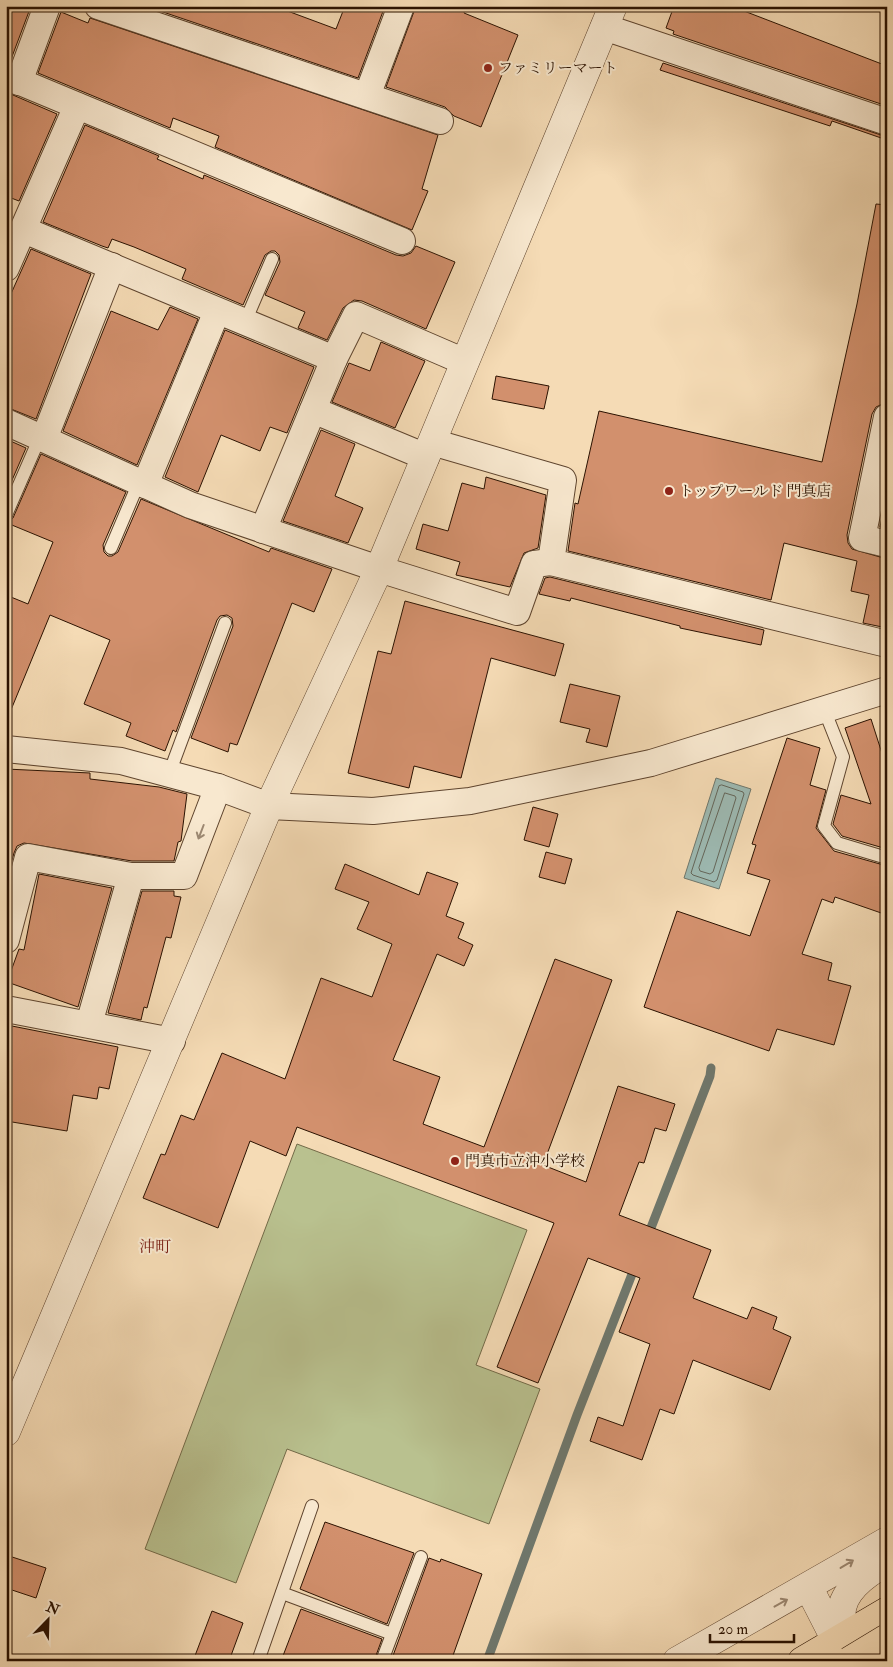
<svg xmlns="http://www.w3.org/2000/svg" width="893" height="1667" font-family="'IM FELL Double Pica','Noto Serif JP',serif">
  <rect width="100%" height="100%" fill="#f5dbb5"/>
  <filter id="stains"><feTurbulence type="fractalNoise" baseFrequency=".004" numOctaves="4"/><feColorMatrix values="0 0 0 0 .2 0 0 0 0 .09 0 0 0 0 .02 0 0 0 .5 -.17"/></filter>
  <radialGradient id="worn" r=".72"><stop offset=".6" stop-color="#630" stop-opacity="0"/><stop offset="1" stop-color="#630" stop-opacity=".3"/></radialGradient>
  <polygon fill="#b9c18f" stroke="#726a48" points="297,1144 527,1230 476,1365 540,1389 489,1524 287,1449 236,1583 145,1549"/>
  <polygon fill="#9dbab3" stroke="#6f776c" points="716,778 751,789 719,889 684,878"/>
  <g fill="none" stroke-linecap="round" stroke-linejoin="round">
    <g stroke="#64665a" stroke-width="1">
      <polygon points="722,785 743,792 744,794 717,880 714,882 693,875 691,873 719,786"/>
      <polygon points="725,793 735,796 736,798 713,872 710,874 700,871 699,868"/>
    </g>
    <g stroke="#6f776c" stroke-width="9">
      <polyline points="647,1238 710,1076 711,1068"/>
      <polyline points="487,1661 577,1415 636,1264"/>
    </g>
  </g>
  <g fill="#d2906d" stroke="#2b1201">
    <polygon points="6,6 31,6 10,62 6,61"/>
    <polygon points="162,6 274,6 336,29 345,6 385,6 358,78 160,11"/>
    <polygon points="416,6 466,6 464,13 518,35 481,127 454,116 445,107 386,87"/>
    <polygon points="674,6 731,6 887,66 887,106 673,34 674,31 666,28"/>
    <polygon points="61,12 88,23 90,18 438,135 422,189 428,191 412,230 215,147 219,136 173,118 170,128 38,73"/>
    <polygon points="663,63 887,137 887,140 832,121 830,126 660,70"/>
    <polygon points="6,92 57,114 19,201 6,196"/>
    <polygon points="85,125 159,156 157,159 203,179 204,175 396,255 403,256 411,253 416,246 455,262 426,329 362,301 354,300 343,308 327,340 298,328 305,312 265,295 280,262 279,255 275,251 271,251 265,255 243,305 182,279 186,269 134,247 112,239 108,248 102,246 43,222"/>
    <polygon points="876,204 887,205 887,402 876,407 872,414 847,535 848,543 852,549 887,559 887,628 863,623 869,595 851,591 857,561 784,543 771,600 568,551 575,503 578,504 599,411 822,462 857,304"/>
    <polygon points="31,249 91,274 36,419 6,407 6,305"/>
    <polygon points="170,307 198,319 137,465 63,431 111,311 158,330"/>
    <polygon points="225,330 314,367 287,433 270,427 260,451 221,435 198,492 165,477"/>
    <polygon points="381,342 425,361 395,428 332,402 349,363 370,371"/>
    <polygon points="496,376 549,386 544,409 492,399"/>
    <polygon points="321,430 355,444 335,496 363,508 348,543 283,521"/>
    <polygon points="6,439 26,448 6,494"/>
    <polygon points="41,454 126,492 103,545 104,552 108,556 112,556 118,552 141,499 269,552 271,548 332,569 314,612 292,603 237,745 230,743 228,752 191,738 233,626 232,618 227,615 220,616 217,620 176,732 173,730 165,751 126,736 131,723 84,704 110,640 50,615 6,722 6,595 28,604 53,542 7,523 13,518"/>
    <polygon points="486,477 546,495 538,548 524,553 510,587 456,575 460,562 416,549 423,524 448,531 462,483 484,489"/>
    <polygon points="887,492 887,529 880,527"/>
    <polygon points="550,577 764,630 761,645 680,628 680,626 571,598 570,601 539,594 545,578"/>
    <polygon points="405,601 564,644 555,676 491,658 461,778 414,766 409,788 348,773 378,651 391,654"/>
    <polygon points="570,684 620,696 607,747 586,742 590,729 560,722"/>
    <polygon points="871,719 887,769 887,849 842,836 833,824 841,795 871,804 845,728"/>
    <polygon points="787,738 820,748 810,785 826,790 816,828 834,851 887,866 887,915 835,897 833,903 822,899 802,954 832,963 828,980 851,986 834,1045 777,1029 769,1051 644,1007 677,911 750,936 770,880 747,873 756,845 752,844"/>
    <polygon points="6,769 90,773 90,779 159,787 187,794 181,841 178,842 174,861 132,861 24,843 17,846 14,853 6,881"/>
    <polygon points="533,807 558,814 549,847 524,840"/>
    <polygon points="546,852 572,859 565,884 539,877"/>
    <polygon points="345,864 419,895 427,872 458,883 446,916 464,923 458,938 473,945 464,966 437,954 393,1060 440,1077 423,1124 484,1147 555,959 612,980 543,1165 586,1182 618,1086 675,1104 666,1131 655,1128 644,1163 639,1162 619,1215 711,1250 693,1298 747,1319 752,1307 777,1317 773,1329 791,1337 770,1390 693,1360 674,1414 660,1409 642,1460 590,1441 598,1417 623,1426 650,1344 619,1332 640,1278 588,1258 538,1383 497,1367 554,1223 297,1127 286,1156 250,1141 218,1228 143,1198 161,1154 165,1155 181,1115 194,1120 222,1053 285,1079 321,978 372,997 392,944 357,929 369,902 335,889"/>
    <polygon points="39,874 112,888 78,1007 7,982 19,949 24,950"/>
    <polygon points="142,891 174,891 174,896 181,897 171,938 166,937 147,1008 144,1007 141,1020 108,1013"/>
    <polygon points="12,1026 118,1047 109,1089 99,1087 97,1099 73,1095 67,1131 6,1121 6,1029 11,1030"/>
    <polygon points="325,1522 414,1553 387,1624 300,1589"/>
    <polygon points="6,1555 46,1568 36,1598 6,1588"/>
    <polygon points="429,1558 440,1562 441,1559 482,1574 451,1661 391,1661"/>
    <polygon points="301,1609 382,1639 374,1661 281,1661"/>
    <polygon points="212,1611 243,1623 229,1661 193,1661"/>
  </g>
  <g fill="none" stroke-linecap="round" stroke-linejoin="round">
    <g stroke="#5e442e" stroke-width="14">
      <g id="service">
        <polyline points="245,322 272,259"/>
        <polyline points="6,515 40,437"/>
        <polyline points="111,548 139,482"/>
        <polyline points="824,709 843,757 824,826 837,843 887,858"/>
        <polyline points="169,774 225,623"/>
        <polyline points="282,1593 392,1634"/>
        <polyline points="258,1661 312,1506"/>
        <polyline points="382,1661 421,1557"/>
      </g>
    </g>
    <g stroke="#5e442e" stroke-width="28">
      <g id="minor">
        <polyline points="98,6 440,121"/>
        <polyline points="604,27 887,122"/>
        <polyline points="6,76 402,241"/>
        <polyline points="19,82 47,6"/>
        <polyline points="367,96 401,6"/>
        <polyline points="24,230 334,359"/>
        <polyline points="6,268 77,106"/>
        <polyline points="313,410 426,457"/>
        <polyline points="887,417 862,538 887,544"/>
        <polyline points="6,422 190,505 379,569 517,612 534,564 551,562"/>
        <polyline points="44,439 112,266"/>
        <polyline points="432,442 563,480 551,562 887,644"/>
        <polyline points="145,485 217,311"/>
        <polyline points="263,530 334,359 356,315 465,362"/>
        <polyline points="6,749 121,761 218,787 269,806 373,811 470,801 651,763 887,690"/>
        <polyline points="6,940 28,857 131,876 184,876 218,787"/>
        <polyline points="6,1009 172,1041"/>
        <polyline points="89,1024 131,876"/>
      </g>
    </g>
    <g stroke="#5e442e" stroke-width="29">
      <g id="tertiary">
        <polyline points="6,1432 269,806 379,569 613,6"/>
        <polyline points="809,1588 831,1631"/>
        <path d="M 843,1625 C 834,1596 865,1574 887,1562"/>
        <polyline points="677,1661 887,1541"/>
      </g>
    </g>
    <g stroke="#2b1201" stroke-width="29">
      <polyline id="trunk" points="802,1661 887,1611"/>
    </g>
    <use href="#service" stroke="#f8e8cf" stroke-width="12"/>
    <use href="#minor" stroke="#f8e8cf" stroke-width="26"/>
    <use href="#tertiary" stroke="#f8e8cf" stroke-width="28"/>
    <use href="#trunk" stroke="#f5dbb5" stroke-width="28"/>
    <g stroke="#2b1201" stroke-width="29" stroke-linecap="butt">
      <polyline id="motorway-bridge" points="849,1661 887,1638"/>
    </g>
    <use href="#motorway-bridge" stroke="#f5dbb5" stroke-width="28"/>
  </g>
  <defs><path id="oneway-shaft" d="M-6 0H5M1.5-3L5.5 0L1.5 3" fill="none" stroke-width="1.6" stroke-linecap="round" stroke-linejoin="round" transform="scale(1.25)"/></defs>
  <g stroke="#9c8872">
    <use href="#oneway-shaft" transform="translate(201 832) rotate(111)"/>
    <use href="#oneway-shaft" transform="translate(847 1564) rotate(-31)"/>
    <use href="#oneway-shaft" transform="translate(781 1603) rotate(-29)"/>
  </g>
  <g fill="#8f2418" stroke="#f8e8cf" stroke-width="2">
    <circle cx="488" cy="68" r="5"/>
    <circle cx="669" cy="491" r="5"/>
    <circle cx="455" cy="1161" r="5"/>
  </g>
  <g text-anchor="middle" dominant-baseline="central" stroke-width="4" stroke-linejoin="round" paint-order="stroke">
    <g font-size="15" fill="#2b1201" stroke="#f8e8cf" text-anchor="start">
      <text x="498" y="68">ファミリーマート</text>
      <text x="679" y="491">トップワールド 門真店</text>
      <text x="465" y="1161">門真市立沖小学校</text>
    </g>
    <g font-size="16" fill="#7a1f14" stroke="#f8e8cf">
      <text x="155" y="1247">沖町</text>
    </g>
  </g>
  <rect width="893" height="1667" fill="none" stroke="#f5dbb5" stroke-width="25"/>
  <rect x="8" y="8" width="878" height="1652" fill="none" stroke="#2b1201" stroke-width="2.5"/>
  <rect x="12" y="12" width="868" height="1642" fill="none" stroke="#2b1201"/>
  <g transform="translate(48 1620) rotate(23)" stroke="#f8e8cf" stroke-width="4" paint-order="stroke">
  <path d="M0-4L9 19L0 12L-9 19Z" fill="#2b1201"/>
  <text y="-8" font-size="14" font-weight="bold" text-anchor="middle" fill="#2b1201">N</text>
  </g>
  <path d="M710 1634v8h84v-8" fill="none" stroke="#2b1201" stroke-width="2.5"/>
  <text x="718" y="1634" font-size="15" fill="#2b1201" stroke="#f8e8cf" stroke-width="4" paint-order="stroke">20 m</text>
  <rect width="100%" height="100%" filter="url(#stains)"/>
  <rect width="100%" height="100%" fill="url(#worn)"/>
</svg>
